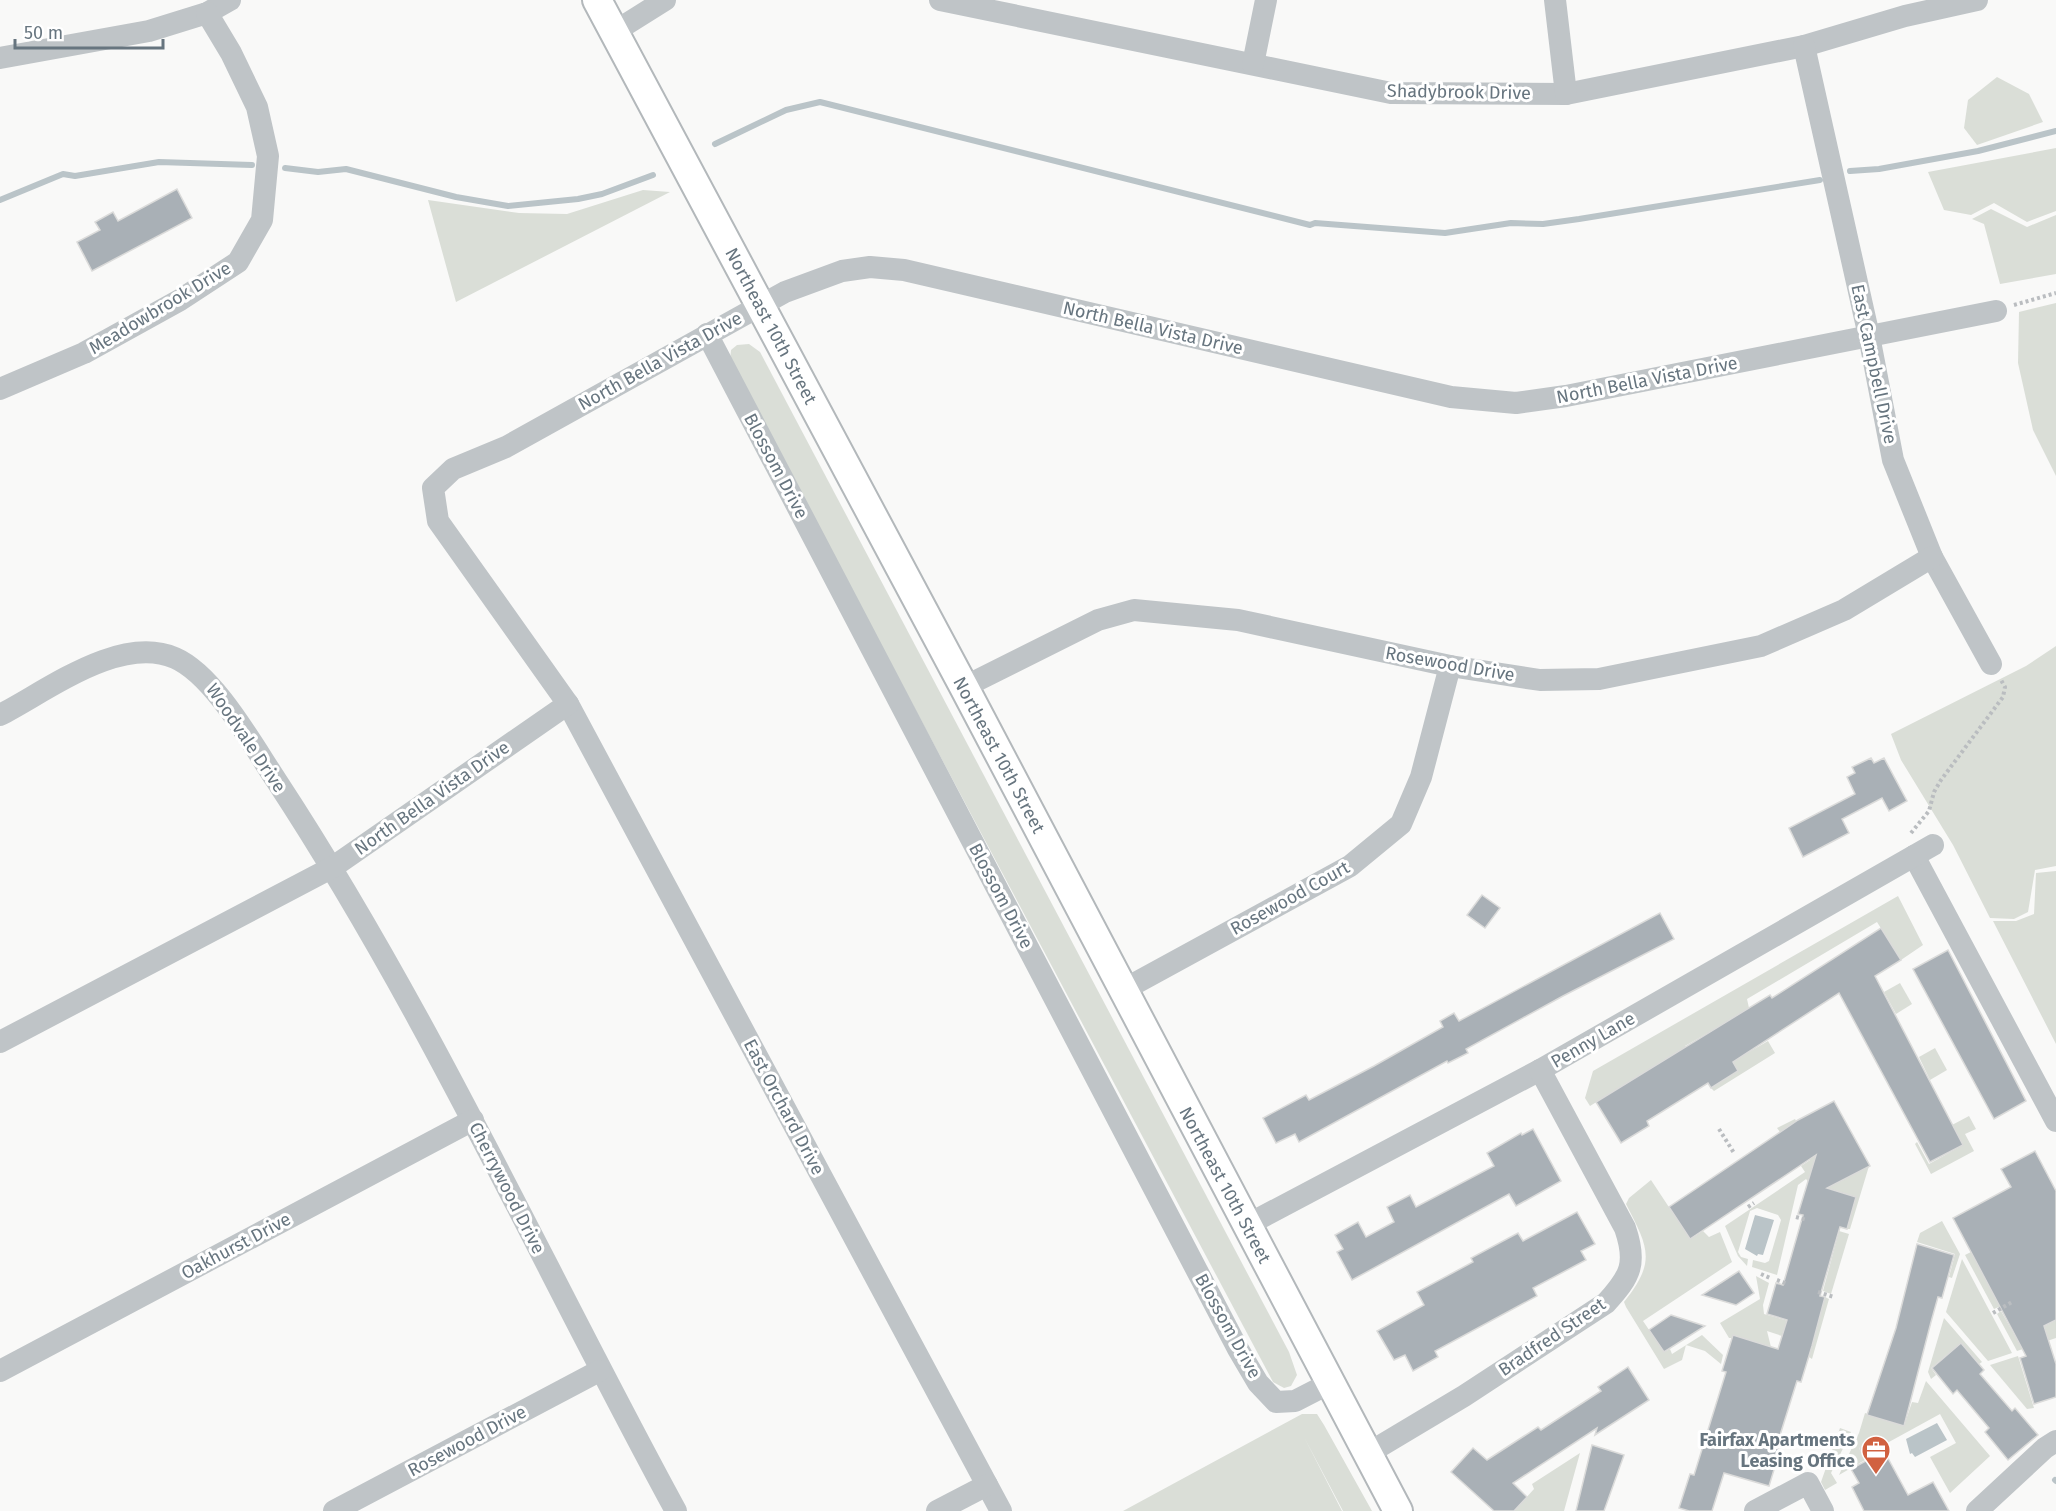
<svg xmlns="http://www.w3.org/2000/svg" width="2056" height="1511" font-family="'Fira Sans',sans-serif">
  <rect width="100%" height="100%" fill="#f9f9f8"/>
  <g fill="#daded7">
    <polygon points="1997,77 2029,94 2043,122 1977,145 1964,128 1968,100"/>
    <polygon points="2056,148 2056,211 2027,222 1994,203 1971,215 1944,210 1928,172"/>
    <polygon points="643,190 670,192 456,302 428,200 519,213 567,214"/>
    <polygon points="1991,209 2027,227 2056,215 2056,274 2000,284 1984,224 1972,219"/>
    <polygon points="2056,303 2056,476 2033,430 2018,363 2019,312"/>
    <polygon points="749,344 760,352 1289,1352 1297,1375 1291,1386 1284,1388 1273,1382 730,361 731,350 737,345"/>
    <polygon points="2056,646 2056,866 2035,870 2028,912 2014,919 1990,918 1953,845 1901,760 1891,734 2026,666"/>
    <polygon points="2056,871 2056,1044 1993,921 2016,921 2034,914 2036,873"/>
    <polygon points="1898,896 1923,945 1901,960 1877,922 1747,999 1749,1008 1729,1020 1749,1052 1768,1041 1775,1053 1714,1091 1711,1088 1738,1071 1713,1030 1685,1046 1693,1059 1631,1096 1624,1085 1590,1106 1585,1098 1593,1071"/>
    <polygon points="1900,983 1912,1004 1896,1014 1884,992"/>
    <polygon points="1935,1048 1947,1070 1930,1080 1919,1057"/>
    <polygon points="1969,1116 1976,1129 1965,1134 1974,1151 1931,1174 1915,1144 1917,1142 1929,1164 1963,1145 1952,1125"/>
    <polygon points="1795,1119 1821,1167 1869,1166 1850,1229 1847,1229 1806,1179 1798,1185 1777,1275 1752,1267 1753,1260 1765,1263 1769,1261 1781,1220 1778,1215 1757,1208 1750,1211 1738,1252 1741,1257 1748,1259 1747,1266 1738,1256 1725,1226 1805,1172 1801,1166 1810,1160 1790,1127 1780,1132 1777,1128"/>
    <path d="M 1651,1180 L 1690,1239 L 1703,1231 L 1709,1237 L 1720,1232 L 1732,1262 L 1643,1321 L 1664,1352 L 1670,1349 L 1672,1354 L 1702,1335 L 1723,1355 L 1721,1364 L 1705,1351 L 1686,1345 L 1682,1360 L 1664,1369 L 1626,1307 L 1624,1302 C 1657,1261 1648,1247 1626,1204 L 1629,1198 Z"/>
    <polygon points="1942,1221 1960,1254 1952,1278 1949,1277 1955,1254 1917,1242 1920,1233"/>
    <polygon points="1839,1231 1849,1234 1831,1294 1823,1291"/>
    <polygon points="1971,1252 2001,1306 1994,1309 1965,1255"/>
    <polygon points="1962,1259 2012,1353 1988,1361 1946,1312"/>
    <polygon points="1756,1276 1769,1283 1763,1305 1764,1314 1816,1329 1825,1297 1829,1299 1812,1359 1809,1357 1812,1346 1767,1331 1771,1347 1734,1335 1732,1338 1729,1338 1720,1323 1760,1299"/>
    <polygon points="2001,1311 2018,1341 2056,1320 2056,1338 2017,1351 1997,1314"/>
    <polygon points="1944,1318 1982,1362 1979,1364 1961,1343 1931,1368 1936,1375 1931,1379 1928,1372"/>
    <polygon points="2018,1356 2034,1408 2027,1409 1990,1365"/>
    <polygon points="1926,1381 1990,1456 1950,1493 1930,1457 1956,1443 1940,1414 1878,1448 1873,1440 1859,1448 1865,1460 1839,1475 1859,1433 1865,1413 1904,1426 1912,1402 1918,1403"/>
    <polygon points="1302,1414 1317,1414 1324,1425 1372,1511 1343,1511 1304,1437 1342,1511 1123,1511"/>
    <polygon points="1840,1428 1851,1432 1831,1473 1837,1483 1825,1490 1821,1482"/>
    <polygon points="1580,1453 1564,1511 1514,1511 1534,1489 1532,1484"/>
  </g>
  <g fill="#bac4c8">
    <polygon points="1755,1215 1774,1220 1763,1255 1758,1254 1757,1256 1745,1249"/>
    <polygon points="1937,1423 1947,1440 1915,1457 1912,1453 1910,1454 1906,1439"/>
  </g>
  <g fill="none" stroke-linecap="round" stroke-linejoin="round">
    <g stroke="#bac4c8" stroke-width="6">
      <polyline points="715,144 786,110 820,102 1310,225 1315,223 1445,233 1511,223 1543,224 1579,219 1820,180"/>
      <polyline points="285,168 318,172 346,169 456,197 508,206 578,199 602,194 653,175"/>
      <polyline points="1850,171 1879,169 1978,151 2056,131"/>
      <polyline points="0,200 63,174 75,176 159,162 252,165"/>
      <polyline points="2055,1480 2056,1481"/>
    </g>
  </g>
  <g fill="#a9b0b6" stroke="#dbdbda" stroke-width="1.5">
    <polygon points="177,189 192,218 92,271 77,242 100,230 95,222 113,212 118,221"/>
    <polygon points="1871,758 1874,763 1884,758 1907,801 1889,811 1882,798 1842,819 1849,833 1803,857 1789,828 1855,794 1847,777 1855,773 1852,767"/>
    <polygon points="1482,895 1500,908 1485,928 1467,915"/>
    <polygon points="1660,913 1674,939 1563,996 1466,1049 1468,1053 1448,1063 1447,1061 1299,1142 1295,1134 1276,1143 1263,1118 1306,1095 1309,1100 1374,1066 1443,1027 1440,1021 1454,1013 1459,1021"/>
    <polygon points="1881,928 1901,960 1875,976 1963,1145 1930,1162 1839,993 1733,1062 1738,1071 1711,1088 1708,1083 1647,1121 1649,1126 1621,1143 1596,1102 1770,995 1772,998"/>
    <polygon points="1948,950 2026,1101 1994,1119 1913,969"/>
    <polygon points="1834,1101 1870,1166 1827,1188 1856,1197 1847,1229 1840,1227 1820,1296 1825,1297 1812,1346 1801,1382 1797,1381 1776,1448 1780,1450 1769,1486 1724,1473 1712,1511 1689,1511 1679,1508 1690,1474 1694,1475 1726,1372 1722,1371 1733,1335 1778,1349 1787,1320 1767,1314 1776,1283 1783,1285 1803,1215 1798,1214 1816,1155 1690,1239 1669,1207 1798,1120"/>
    <polygon points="1533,1129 1561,1181 1516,1206 1509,1194 1352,1280 1337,1252 1343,1249 1335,1235 1358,1222 1366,1237 1394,1222 1387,1207 1410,1195 1416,1207 1494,1166 1487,1153 1521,1133 1522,1135"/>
    <polygon points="2035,1151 2056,1191 2056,1320 2044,1326 2056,1364 2056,1397 2034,1404 2020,1358 2026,1356 1953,1218 2011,1187 2001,1169"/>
    <polygon points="1577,1212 1595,1244 1581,1251 1586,1260 1533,1288 1537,1296 1435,1351 1438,1357 1413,1371 1405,1355 1394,1360 1377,1331 1424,1305 1417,1292 1473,1262 1471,1258 1518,1233 1523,1241"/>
    <polygon points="1917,1244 1954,1255 1942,1298 1938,1297 1931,1322 1904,1426 1867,1415 1896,1328"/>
    <polygon points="1739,1271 1754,1293 1736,1305 1702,1295"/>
    <polygon points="1671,1315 1705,1326 1664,1352 1649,1330"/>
    <polygon points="1961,1343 1984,1370 1980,1374 2012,1411 2015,1408 2038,1435 2008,1460 1985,1432 1989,1428 1957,1390 1953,1394 1932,1368"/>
    <polygon points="1628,1367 1649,1400 1595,1435 1597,1428 1513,1483 1527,1497 1514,1511 1494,1511 1451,1472 1473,1448 1487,1460 1538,1427 1541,1430 1601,1391 1598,1387"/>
    <polygon points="1877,1438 1908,1495 1933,1482 1949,1511 1864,1511 1852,1487 1859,1483 1851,1469 1866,1461 1860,1448"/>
    <polygon points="1592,1445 1624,1455 1604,1511 1576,1511"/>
  </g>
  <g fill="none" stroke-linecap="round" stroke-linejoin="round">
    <g stroke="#b3b8bb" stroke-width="32">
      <polyline id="major" points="597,0 964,687 1398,1511"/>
    </g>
    <g stroke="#babdc0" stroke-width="4" stroke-dasharray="3 3" stroke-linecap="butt">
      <polyline points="2014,305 2056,293"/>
      <polyline points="1911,833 1929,811 1934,792 1941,780 2003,697 2005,687 2001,680"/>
      <polyline points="1719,1129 1734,1153"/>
      <polyline points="1748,1207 1754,1203"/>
      <polyline points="1796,1217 1807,1220"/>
      <polyline points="1761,1274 1770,1278"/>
      <polyline points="1777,1280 1788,1284"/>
      <polyline points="1818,1292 1834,1297"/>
      <polyline points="1993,1313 2012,1302"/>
    </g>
    <g stroke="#bfc4c7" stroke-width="22">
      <polyline points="940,0 1391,93 1566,94 1804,46 1905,16 1977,0"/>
      <polyline points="1555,0 1566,94"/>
      <polyline points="614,32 665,0"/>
      <polyline points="1804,46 1869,336 1893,460 1932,557 1991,664"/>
      <polyline points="0,58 149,31 207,13 230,0"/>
      <polyline points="1253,64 1266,0"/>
      <polyline points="707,334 1238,1349 1258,1383 1276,1402 1295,1401 1330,1383"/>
      <polyline points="0,389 84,353 180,300 238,262 262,220 268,156 257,107 231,53 207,13"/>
      <polyline points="964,687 1098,620 1134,610 1238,620 1450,666 1540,680 1599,679 1761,646 1844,610 1932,557"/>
      <polyline points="568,704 1001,1511"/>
      <path d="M 0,715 C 47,691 120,634 175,658 C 214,675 252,744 276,780 C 429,1013 543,1267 676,1511"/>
      <polyline points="1914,856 2056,1121"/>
      <polyline points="1123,990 1350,866 1401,824 1421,777 1450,666"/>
      <polyline points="0,1042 333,867 568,704 438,521 433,488 453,469 506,447 785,292 842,271 870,267 904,270 1451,397 1516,403 1566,396 1996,311"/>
      <polyline points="1247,1225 1540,1070 1933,845"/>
      <polyline points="0,1371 473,1120"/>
      <path d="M 1367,1454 L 1464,1396 L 1606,1303 C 1631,1276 1637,1263 1625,1228 L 1540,1070"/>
      <polyline points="334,1511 599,1371"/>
      <polyline points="937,1511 987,1485"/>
      <polyline points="1755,1511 1808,1483 1823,1511"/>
      <polyline points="1977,1511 2045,1448 2056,1441"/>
    </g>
    <use href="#major" stroke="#fff" stroke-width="28"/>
  </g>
  <defs>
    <g id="office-pin" transform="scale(1.5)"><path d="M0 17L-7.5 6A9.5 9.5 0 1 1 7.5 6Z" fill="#d16140" stroke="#fff"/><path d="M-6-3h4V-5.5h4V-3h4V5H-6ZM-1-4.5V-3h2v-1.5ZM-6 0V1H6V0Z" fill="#fff"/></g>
  </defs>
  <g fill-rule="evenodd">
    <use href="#office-pin" x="1876" y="1450"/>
  </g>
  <g text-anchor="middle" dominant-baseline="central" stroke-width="6" stroke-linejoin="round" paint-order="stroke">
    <g font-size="18" fill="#67757f" stroke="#fff">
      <text transform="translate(1459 92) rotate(1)">Shadybrook Drive</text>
      <text transform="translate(160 308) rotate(-31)">Meadowbrook Drive</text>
      <text transform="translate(771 326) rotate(62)">Northeast 10th Street</text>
      <text transform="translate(1153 328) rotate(13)">North Bella Vista Drive</text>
      <text transform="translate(660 361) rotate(-29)">North Bella Vista Drive</text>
      <text transform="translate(1874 364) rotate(78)">East Campbell Drive</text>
      <text transform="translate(1647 380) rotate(-11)">North Bella Vista Drive</text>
      <text transform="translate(776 466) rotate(62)">Blossom Drive</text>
      <text transform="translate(1450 664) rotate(10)">Rosewood Drive</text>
      <text transform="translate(246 738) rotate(56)">Woodvale Drive</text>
      <text transform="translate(999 755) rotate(62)">Northeast 10th Street</text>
      <text transform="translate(432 798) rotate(-35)">North Bella Vista Drive</text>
      <text transform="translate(1001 896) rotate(62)">Blossom Drive</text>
      <text transform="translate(1290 898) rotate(-29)">Rosewood Court</text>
      <text transform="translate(1593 1040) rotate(-30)">Penny Lane</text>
      <text transform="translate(784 1107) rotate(62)">East Orchard Drive</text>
      <text transform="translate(1225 1185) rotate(62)">Northeast 10th Street</text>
      <text transform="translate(507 1188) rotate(63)">Cherrywood Drive</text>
      <text transform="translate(236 1246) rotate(-28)">Oakhurst Drive</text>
      <text transform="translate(1228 1326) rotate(61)">Blossom Drive</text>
      <text transform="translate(1552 1337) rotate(-34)">Bradfred Street</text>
      <text transform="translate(467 1441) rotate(-28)">Rosewood Drive</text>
    </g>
    <g font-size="18" font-weight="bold" fill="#67757f" stroke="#fff" text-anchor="end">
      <text x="1855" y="1440">Fairfax Apartments<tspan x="1855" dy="21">Leasing Office</tspan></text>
    </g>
  </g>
  <path d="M15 39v9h148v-9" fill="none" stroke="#67757f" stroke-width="3"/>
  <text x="24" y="39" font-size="18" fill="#67757f" stroke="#ffffff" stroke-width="4.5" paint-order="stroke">50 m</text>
</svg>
